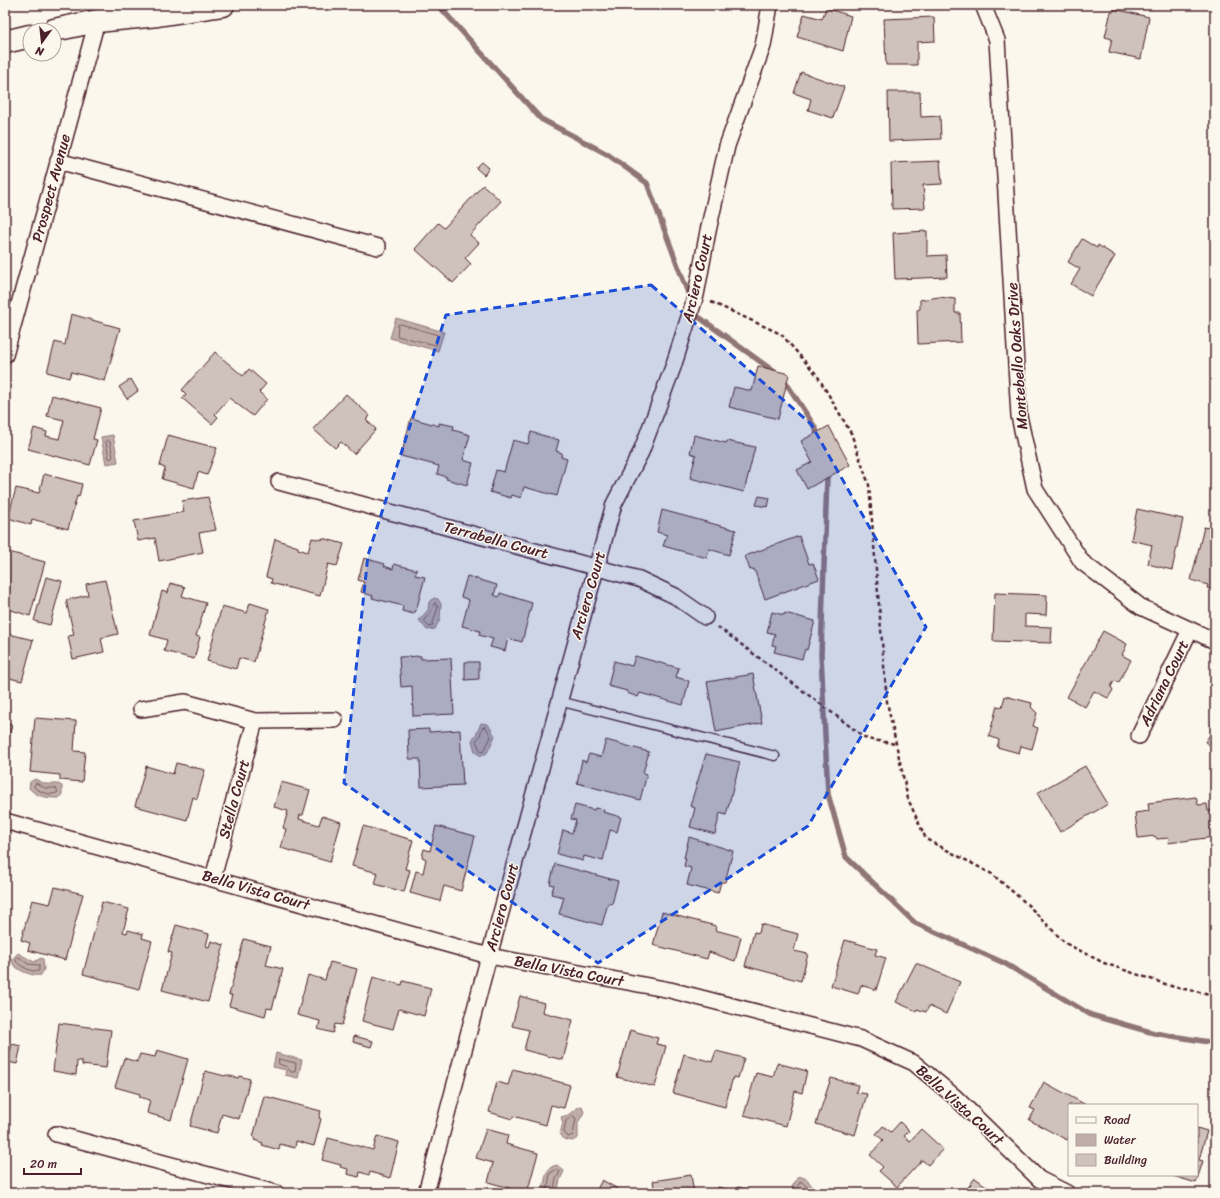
<svg xmlns="http://www.w3.org/2000/svg" width="1220" height="1198" font-family="Sriracha,sans-serif">
  <rect width="100%" height="100%" fill="#fbf7ec"/>
  <filter id="ink" filterUnits="userSpaceOnUse"><feTurbulence type="fractalNoise" baseFrequency=".025" numOctaves="2"/><feDisplacementMap in="SourceGraphic" scale="8" xChannelSelector="R" yChannelSelector="G"/><feConvolveMatrix kernelMatrix="1 2 1 2 8 2 1 2 1" color-interpolation-filters="sRGB"/></filter>
  <g filter="url(#ink)">
    <g fill="#bfadaa" stroke="#907477">
      <polygon points="396,318 444,332 438,351 390,338"/>
      <polygon points="113,435 118,462 106,464 101,437"/>
      <polygon points="434,598 438,599 441,604 440,619 435,629 427,630 419,620 428,610 429,602"/>
      <polygon points="481,723 488,724 495,736 487,753 481,756 475,752 472,740 476,735"/>
      <path d="M 35,779 L 45,784 L 58,784 L 62,786 L 62,794 L 59,798 C 48,798 36,797 29,788 L 30,782 Z"/>
      <path d="M 18,953 L 34,962 L 41,958 L 43,959 L 44,969 L 41,975 C 32,977 13,969 11,960 Z"/>
      <polygon points="276,1053 302,1060 298,1078 285,1075 286,1070 273,1067"/>
      <polygon points="582,1106 584,1112 578,1123 578,1138 572,1141 564,1139 560,1134 563,1123 561,1117 568,1115 578,1107"/>
      <path d="M 557,1165 L 564,1171 L 560,1180 L 557,1193 L 544,1193 L 543,1188 C 546,1178 545,1167 557,1165 Z"/>
      <polygon points="799,1176 807,1179 813,1188 828,1188 830,1191 829,1193 794,1193 792,1187"/>
    </g>
    <g fill="none" stroke-linecap="round" stroke-linejoin="round">
      <g stroke="#79585e" stroke-width="1">
        <polygon points="401,324 438,335 436,345 397,336 398,325"/>
        <polygon points="107,440 110,442 113,457 111,459 109,458 106,442"/>
        <polygon points="435,603 438,607 432,626 429,627 424,620 431,612"/>
        <polygon points="486,727 491,737 484,751 481,752 476,741 480,736 482,728"/>
        <path d="M 36,783 L 45,788 L 56,788 L 58,792 C 52,797 39,792 34,787 Z"/>
        <path d="M 19,957 L 28,964 L 39,965 L 39,971 C 33,973 19,966 16,961 Z"/>
        <polygon points="279,1059 296,1063 295,1072 291,1072 287,1067 279,1064"/>
        <polygon points="573,1116 576,1118 573,1135 568,1137 564,1132 566,1121"/>
        <polyline points="547,1193 550,1173 557,1169 560,1172 556,1179 553,1193"/>
        <polyline points="797,1193 797,1187 801,1181 811,1191 826,1193"/>
      </g>
      <g stroke="#907477" stroke-width="5.5">
        <polyline points="438,5 541,119 607,154 647,183 691,301"/>
        <polyline points="694,311 696,315 776,373"/>
        <polyline points="783,378 816,429 818,440"/>
        <polyline points="826,471 827,477 821,655 828,794 846,857 915,923 1004,963 1091,1015 1154,1033 1215,1043"/>
      </g>
    </g>
    <g fill="#cfc2bc" stroke="#4a1f2b">
      <polygon points="826,8 851,16 843,51 797,37 804,14 822,19"/>
      <polygon points="1114,9 1149,17 1141,59 1109,52 1112,39 1105,37 1111,11 1114,11"/>
      <polygon points="934,17 935,41 917,42 917,65 886,65 884,19"/>
      <polygon points="801,72 844,87 833,118 808,110 811,99 794,93"/>
      <polygon points="888,92 920,92 921,117 940,116 941,139 889,141"/>
      <polygon points="5,149 9,150 5,164"/>
      <polygon points="940,161 942,184 923,185 925,208 892,209 891,163"/>
      <polygon points="482,162 489,168 484,175 476,168"/>
      <polygon points="483,185 501,201 470,235 479,243 465,258 471,264 453,283 415,249 438,223 444,228"/>
      <polygon points="927,231 927,256 946,255 947,277 895,279 893,233"/>
      <polygon points="1082,239 1097,248 1098,245 1115,256 1091,296 1071,284 1080,269 1068,262"/>
      <polygon points="939,297 955,299 955,313 960,313 961,342 918,344 917,310 920,309 920,300"/>
      <polygon points="71,314 120,328 105,381 71,372 69,378 47,372 55,342 65,345"/>
      <polygon points="215,352 243,376 249,369 266,384 259,392 267,399 253,416 229,398 215,414 218,417 212,424 182,398 186,394 182,390"/>
      <polygon points="758,366 789,374 778,419 729,407 734,387 752,391"/>
      <polygon points="131,379 138,391 127,399 119,387"/>
      <polygon points="346,394 370,416 366,420 376,429 354,454 341,442 335,448 313,429"/>
      <polygon points="52,395 101,408 93,439 97,440 90,465 28,449 34,428 47,432 46,436 59,439 64,420 47,416"/>
      <polygon points="411,418 439,426 439,423 454,426 453,430 470,435 463,460 473,463 467,485 446,479 447,477 437,474 439,466 401,456"/>
      <polygon points="829,426 850,465 807,489 797,470 812,462 801,441"/>
      <polygon points="531,432 559,440 556,451 562,453 561,457 567,459 557,496 524,487 521,498 512,495 511,498 490,492 496,470 504,472 513,440 528,444"/>
      <polygon points="168,435 217,448 207,475 198,472 194,488 162,479 165,468 160,466"/>
      <polygon points="694,435 726,443 727,441 755,447 744,492 690,478 696,455 690,453"/>
      <polygon points="44,474 82,484 79,497 77,496 68,529 32,519 31,525 8,518 16,488 39,493"/>
      <polygon points="759,496 770,498 768,507 756,505"/>
      <polygon points="208,497 216,530 199,533 203,552 159,561 155,538 138,541 134,521 184,512 182,501"/>
      <polygon points="1137,509 1183,519 1172,570 1148,564 1152,545 1131,540"/>
      <polygon points="662,510 736,530 729,555 709,549 707,558 663,546 667,535 657,532"/>
      <polygon points="1204,527 1215,529 1215,593 1213,593 1214,589 1207,588 1208,585 1191,580"/>
      <polygon points="799,536 809,564 813,563 819,579 765,599 754,569 750,570 745,556"/>
      <polygon points="312,538 322,540 322,538 344,544 337,566 328,564 320,596 271,583 272,579 266,577 275,539 298,547 298,549 308,552"/>
      <polygon points="5,551 45,562 30,616 5,608"/>
      <polygon points="364,558 385,564 384,566 393,569 394,564 417,570 415,575 425,577 416,611 415,611 414,614 402,611 403,606 372,598 373,596 361,592 364,582 358,580"/>
      <polygon points="467,576 497,585 494,595 499,597 500,593 532,603 522,642 508,638 505,651 490,647 493,639 479,635 480,631 462,626 469,600 461,597"/>
      <polygon points="46,577 62,581 50,625 34,621"/>
      <polygon points="105,580 118,634 101,638 104,652 73,659 68,636 74,635 66,600 88,595 86,584"/>
      <polygon points="170,583 185,587 182,596 206,603 196,636 200,637 194,659 164,651 167,640 150,635 162,591 168,593"/>
      <polygon points="995,593 1047,595 1046,615 1025,614 1025,626 1052,627 1051,643 993,641"/>
      <polygon points="250,603 269,609 254,662 239,658 236,669 207,661 222,606 247,613"/>
      <polygon points="772,612 784,615 785,613 815,621 807,650 805,649 802,659 774,652 776,646 772,645 775,634 767,632"/>
      <polygon points="1103,631 1127,644 1122,655 1131,660 1119,682 1114,681 1111,687 1113,690 1108,698 1094,691 1085,707 1067,697"/>
      <polygon points="5,633 33,640 22,681 5,677"/>
      <polygon points="421,656 421,659 451,658 454,714 413,716 412,686 401,687 399,657"/>
      <polygon points="635,656 679,668 676,677 689,681 683,705 640,693 638,697 627,693 627,691 608,686 614,661 632,666"/>
      <polygon points="465,662 479,662 479,679 465,680"/>
      <polygon points="753,674 762,723 716,732 707,682"/>
      <polygon points="1005,696 1032,703 1031,707 1037,713 1033,726 1038,728 1032,749 1021,746 1019,753 997,747 999,740 989,736 997,706 1002,707"/>
      <polygon points="35,718 76,721 74,751 85,752 82,782 60,780 60,775 30,772"/>
      <polygon points="1215,719 1215,748 1205,742 1213,730 1211,725"/>
      <polygon points="5,723 12,725 9,737 5,736"/>
      <polygon points="429,729 429,732 460,730 463,785 421,787 420,759 409,759 408,730"/>
      <polygon points="606,740 649,752 643,773 647,774 640,800 577,783 582,760 586,762 589,754 601,757"/>
      <polygon points="706,754 740,762 726,815 720,813 715,834 690,827 695,808 690,806"/>
      <polygon points="176,763 205,770 197,799 193,797 187,820 135,806 146,766 173,774"/>
      <polygon points="1085,766 1108,804 1060,832 1037,793"/>
      <polygon points="281,782 310,790 303,815 300,815 299,819 319,825 322,816 341,822 330,862 281,848 286,829 283,828 288,811 274,807"/>
      <polygon points="1196,797 1198,805 1207,804 1208,811 1215,810 1215,827 1213,827 1214,837 1168,843 1169,838 1157,839 1155,836 1138,838 1135,813 1149,811 1148,803"/>
      <polygon points="575,805 594,810 595,808 604,810 603,812 621,817 617,832 610,830 603,861 584,856 583,861 557,854 563,830 572,833 576,820 571,819"/>
      <polygon points="363,826 413,840 405,869 410,870 404,892 375,884 378,873 352,866"/>
      <polygon points="436,826 475,836 461,891 444,886 440,901 410,893 416,871 423,873 426,859 422,857 424,849 430,851"/>
      <polygon points="689,837 733,851 725,882 721,882 718,893 687,885 691,868 684,866 686,858 684,858"/>
      <polygon points="555,864 618,881 612,904 608,903 602,925 559,914 564,897 551,894 554,885 550,884"/>
      <polygon points="55,887 83,894 65,960 28,950 30,943 21,940 32,900 50,904"/>
      <polygon points="102,902 129,909 123,932 127,933 128,930 143,934 142,938 152,941 139,989 83,974"/>
      <polygon points="662,912 716,926 715,930 741,937 735,961 709,952 707,959 653,945"/>
      <polygon points="761,924 798,934 794,951 808,954 801,981 745,966 754,932 759,933"/>
      <polygon points="176,925 209,934 206,946 209,947 211,941 224,945 208,1002 162,990 172,953 168,952"/>
      <polygon points="244,939 271,946 266,965 283,969 272,1009 267,1008 265,1016 229,1006 232,995 229,995"/>
      <polygon points="845,940 877,949 875,955 886,958 876,990 861,985 858,994 831,986"/>
      <polygon points="330,962 357,969 342,1025 335,1024 333,1033 318,1029 320,1021 297,1015 308,975 325,980"/>
      <polygon points="916,963 960,982 946,1014 929,1006 926,1012 917,1009 916,1011 896,1002"/>
      <polygon points="373,977 402,985 403,981 431,988 424,1016 399,1009 393,1029 362,1021"/>
      <polygon points="520,996 544,1003 542,1012 573,1020 563,1060 524,1050 529,1030 512,1026"/>
      <polygon points="59,1023 111,1030 106,1068 82,1065 82,1061 77,1061 76,1075 53,1071"/>
      <polygon points="630,1030 658,1038 656,1044 666,1046 655,1087 617,1077"/>
      <polygon points="354,1036 373,1041 371,1047 353,1042"/>
      <polygon points="12,1044 21,1046 17,1064 8,1062"/>
      <polygon points="157,1050 188,1059 171,1120 147,1113 150,1100 139,1097 140,1094 115,1087 124,1058 137,1062 140,1054 155,1057"/>
      <polygon points="716,1051 744,1058 738,1078 733,1077 725,1107 673,1093 684,1054 712,1062"/>
      <polygon points="777,1063 807,1071 802,1093 795,1091 786,1126 744,1115 756,1073 773,1077"/>
      <polygon points="513,1069 570,1085 564,1108 551,1105 546,1125 513,1116 512,1119 489,1112 497,1082 508,1085"/>
      <polygon points="205,1071 225,1076 226,1075 238,1078 239,1076 250,1079 239,1119 222,1114 217,1133 190,1126"/>
      <polygon points="831,1078 858,1085 856,1092 867,1094 855,1135 816,1124"/>
      <polygon points="1044,1082 1086,1105 1069,1105 1069,1136 1067,1140 1029,1120 1035,1110 1030,1108"/>
      <polygon points="264,1096 321,1111 319,1118 321,1119 314,1146 296,1141 295,1148 280,1144 279,1150 262,1145 263,1143 254,1140 255,1138 253,1137"/>
      <polygon points="900,1122 909,1131 904,1136 910,1141 921,1129 943,1149 928,1165 922,1160 897,1187 879,1171 883,1167 870,1155 883,1140 876,1134 883,1126 891,1132"/>
      <polygon points="1197,1128 1207,1131 1199,1160 1203,1161 1196,1183 1170,1175 1197,1175"/>
      <polygon points="486,1129 508,1135 506,1144 538,1153 527,1193 488,1182 493,1163 476,1158"/>
      <polygon points="377,1136 399,1142 390,1178 370,1172 369,1175 360,1172 359,1177 347,1174 348,1169 340,1167 341,1165 322,1160 328,1138 373,1150"/>
      <polygon points="691,1175 694,1193 655,1193 653,1181"/>
      <polygon points="975,1178 996,1193 964,1193"/>
      <polygon points="602,1180 625,1193 595,1193"/>
      <polygon points="718,1187 736,1192 738,1187 760,1193 717,1193"/>
    </g>
    <g fill="none" stroke-linecap="round" stroke-linejoin="round">
      <g stroke="#4a1f2b" stroke-width="11">
        <polyline id="service" points="559,701 775,756"/>
      </g>
      <g stroke="#4a1f2b" stroke-width="18">
        <g id="minor">
          <polyline points="983,5 997,40 1019,416 1035,489 1082,562 1141,607 1215,641"/>
          <polyline points="58,161 378,247"/>
          <polyline points="5,355 97,21"/>
          <polyline points="279,482 639,579 675,596 705,617"/>
          <polyline points="141,709 185,702 255,721 335,720"/>
          <polyline points="1139,736 1190,630"/>
          <polyline points="5,821 489,956 670,990 861,1039 914,1063 955,1097 1039,1179 1067,1193"/>
          <polyline points="213,878 255,721"/>
          <polyline points="56,1134 276,1193"/>
          <polyline points="426,1193 489,956 614,504 641,452 673,367 696,295 708,231 727,146 763,46 770,5"/>
        </g>
      </g>
      <g stroke="#4a1f2b" stroke-width="25">
        <g id="secondary">
          <polyline points="54,30 97,21 158,15 223,5"/>
          <polyline points="5,42 30,36"/>
        </g>
      </g>
      <g stroke="#4a1f2b" stroke-width="2.5" stroke-dasharray="4 3" stroke-linecap="butt">
        <polyline points="711,302 781,334 817,375 851,433 869,485 887,702 908,799 926,839 992,874 1027,904 1065,943 1104,963 1174,987 1215,995"/>
        <polyline points="718,627 867,739 896,744"/>
      </g>
      <use href="#service" stroke="#fbf7ec" stroke-width="8"/>
      <use href="#minor" stroke="#fbf7ec" stroke-width="15"/>
      <use href="#secondary" stroke="#fbf7ec" stroke-width="22"/>
    </g>
  </g>
  <path fill="#1d4ed8" fill-opacity="0.2" stroke="#1d4ed8" stroke-width="3" stroke-dasharray="8 5" stroke-linejoin="round" d="M 651,285 L 811,424 L 926,627 L 808,826 L 598,963 L 344,783 L 368,555 L 446,315 Z"/>
  <g text-anchor="middle" dominant-baseline="central" stroke-width="3" stroke-linejoin="round" paint-order="stroke">
    <g font-size="15" fill="#4a1f2b" stroke="#fbf7ec">
      <text transform="translate(51 188) rotate(-75)">Prospect Avenue</text>
      <text transform="translate(697 278) rotate(-77)">Arciero Court</text>
      <text transform="translate(1017 356) rotate(-94)">Montebello Oaks Drive</text>
      <text transform="translate(496 540) rotate(15)">Terrabella Court</text>
      <text transform="translate(588 595) rotate(-74)">Arciero Court</text>
      <text transform="translate(1164 683) rotate(-64)">Adriana Court</text>
      <text transform="translate(234 799) rotate(-75)">Stella Court</text>
      <text transform="translate(256 890) rotate(16)">Bella Vista Court</text>
      <text transform="translate(502 907) rotate(-75)">Arciero Court</text>
      <text transform="translate(569 971) rotate(11)">Bella Vista Court</text>
      <text transform="translate(960 1105) rotate(42)">Bella Vista Court</text>
    </g>
  </g>
  <rect width="1220" height="1198" fill="none" stroke="#fbf7ec" stroke-width="20"/>
  <rect x="10" y="10" width="1200" height="1178" fill="none" stroke="#4a1f2b" stroke-width="1.5" filter="url(#ink)"/>
  <rect x="1068" y="1104" width="130" height="72" fill="#fbf7ec" stroke="#b4a19f"/>
  <rect x="1076" y="1117" width="20" height="6" fill="#fbf7ec" stroke="#b4a19f"/>
  <text x="1104" y="1124" font-size="12" fill="#4a1f2b">Road</text>
  <rect x="1076" y="1134" width="20" height="12" fill="#bfadaa" stroke="#b4a19f"/>
  <text x="1104" y="1144" font-size="12" fill="#4a1f2b">Water</text>
  <rect x="1076" y="1154" width="20" height="12" fill="#cfc2bc" stroke="#b4a19f"/>
  <text x="1104" y="1164" font-size="12" fill="#4a1f2b">Building</text>
  <g transform="translate(42 42) rotate(195)"><circle r="19" fill="#fbf7ec" stroke="#b4a19f"/>
  <path d="M0-3L7 15L0 10L-7 15Z" fill="#4a1f2b"/>
  <text y="-6" font-size="11" font-weight="bold" text-anchor="middle" fill="#4a1f2b">N</text>
  </g>
  <path d="M24 1168v6h57v-6" fill="none" stroke="#4a1f2b" stroke-width="2"/>
  <text x="30" y="1168" font-size="12" fill="#4a1f2b" stroke="#fbf7ec" stroke-width="3" paint-order="stroke">20 m</text>
</svg>
